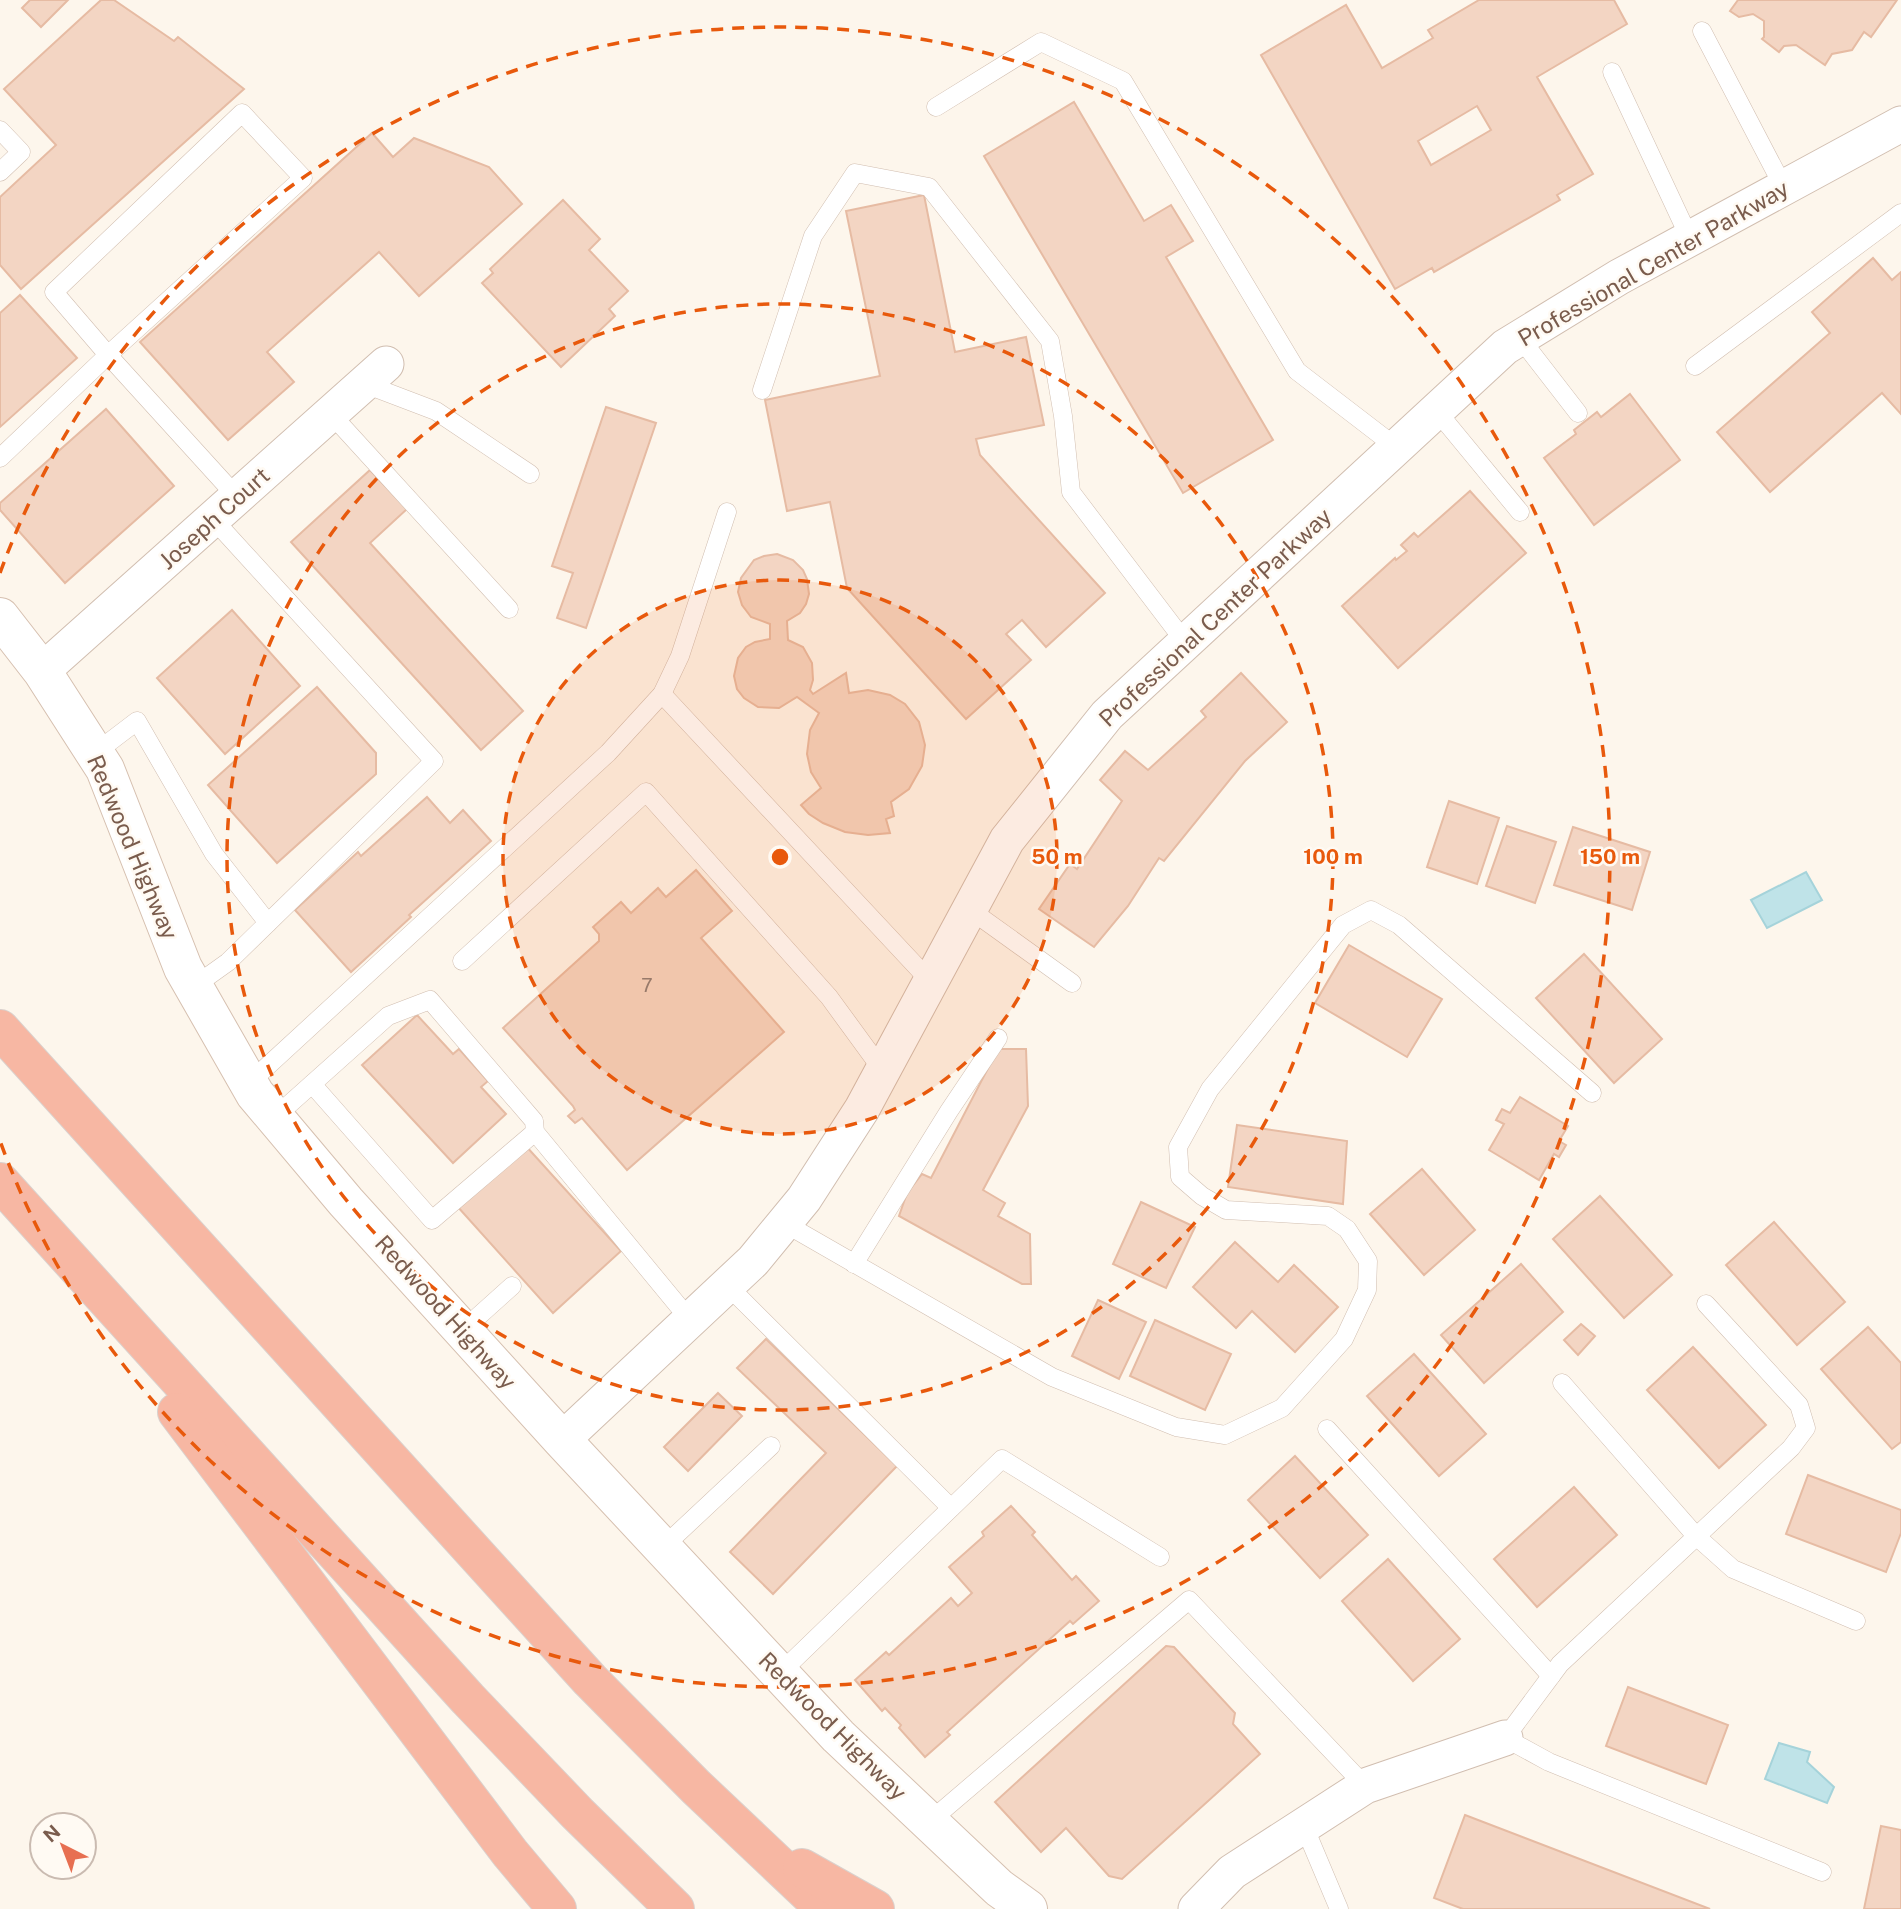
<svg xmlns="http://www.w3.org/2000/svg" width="1901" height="1909" font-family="'Public Sans',sans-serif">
  <rect width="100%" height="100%" fill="#fdf6ec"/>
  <g fill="#bfe3e8" stroke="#a5d3da" stroke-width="2">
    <polygon points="1806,872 1822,900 1767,928 1751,900"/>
    <polygon points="1779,1743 1810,1752 1807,1762 1834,1787 1827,1803 1765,1779"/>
  </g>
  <g fill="#f3d5c3" stroke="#e6bba3" stroke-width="2" fill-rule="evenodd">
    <polygon points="30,0 68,0 41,27 22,8"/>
    <polygon points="101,0 114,0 174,41 178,37 244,89 21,289 0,265 0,197 56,145 4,89"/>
    <path d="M 1479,0 L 1614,0 L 1627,24 L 1537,77 L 1593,174 L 1557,195 L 1560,200 L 1434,272 L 1432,268 L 1395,289 L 1261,55 L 1346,5 L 1382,68 L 1433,38 L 1428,30 ZM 1477,106 L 1491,130 L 1431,165 L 1418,141 Z"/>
    <polygon points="1738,0 1897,0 1871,37 1864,32 1852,50 1832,54 1825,65 1796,45 1784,46 1779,52 1762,39 1764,37 1764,21 1753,14 1739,17 1730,11"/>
    <polygon points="1074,102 1144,221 1171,205 1193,241 1166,257 1273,440 1183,493 984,156"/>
    <polygon points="372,133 393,157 414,138 489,167 522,204 419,296 379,252 267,352 294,382 228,440 140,342"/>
    <polygon points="924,195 955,352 1026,337 1044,425 976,439 980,455 1105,593 1046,647 1022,620 1006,634 1031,660 966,719 847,588 830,502 787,511 765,400 880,376 846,211"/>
    <polygon points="563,200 600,239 589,250 628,291 609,309 615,316 561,367 482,283 493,273 490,269"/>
    <polygon points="1873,258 1892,280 1901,272 1901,414 1882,393 1770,492 1717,432 1830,333 1812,312"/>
    <polygon points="20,295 77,358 0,427 0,313"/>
    <polygon points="1630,394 1680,460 1594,525 1544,458 1576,434 1574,430 1597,412 1601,417"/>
    <polygon points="606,407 656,423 586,628 557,618 573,573 552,566"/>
    <polygon points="106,409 174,486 65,583 0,510 0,503"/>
    <polygon points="370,470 407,509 370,543 523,711 481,750 291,542"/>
    <polygon points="1470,491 1526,553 1398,668 1342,606 1395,558 1396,560 1407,551 1401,545 1414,533 1418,537"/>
    <polygon points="777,554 793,560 803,570 807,579 809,594 806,604 800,613 787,621 788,640 803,647 812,663 813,680 810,690 813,694 846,673 849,693 868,690 890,695 905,704 919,722 925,745 922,766 909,789 891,802 894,816 886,819 890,833 868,835 845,832 823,823 809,814 801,805 821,788 811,772 807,754 810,730 819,713 797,697 779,708 758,707 744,698 737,689 734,676 738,658 746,647 755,642 770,639 770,624 751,617 742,605 738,592 741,578 754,560 764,556"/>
    <polygon points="232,610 300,686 225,754 157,678"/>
    <polygon points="1241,673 1287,722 1245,761 1164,861 1159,858 1128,906 1094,947 1039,909 1070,864 1077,869 1122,801 1100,780 1125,751 1148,770 1206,717 1201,711"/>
    <polygon points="317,687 376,753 376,774 277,863 208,785"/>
    <polygon points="427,797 450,823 463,810 491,841 409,915 411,917 351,972 295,910 358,852 361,856"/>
    <polygon points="1449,801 1499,818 1477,884 1427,867"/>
    <polygon points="1507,826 1556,842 1535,903 1486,886"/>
    <polygon points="1573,827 1650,852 1632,910 1554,885"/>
    <polygon points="696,870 732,911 701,938 784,1032 627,1170 582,1118 575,1123 568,1116 575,1110 573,1106 503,1028 599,941 599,934 593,927 621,902 631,913 658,888 666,897"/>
    <polygon points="1349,945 1442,999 1407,1057 1315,1003"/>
    <polygon points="1584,954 1662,1039 1614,1083 1536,998"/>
    <polygon points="417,1015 453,1054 459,1049 488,1081 481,1087 506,1114 453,1163 362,1065"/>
    <polygon points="998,1049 1026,1049 1028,1106 983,1190 1005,1203 998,1216 1030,1234 1031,1284 1022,1284 899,1216 907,1193 922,1174 931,1178"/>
    <polygon points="1520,1097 1568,1126 1559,1141 1566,1145 1559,1157 1554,1154 1539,1180 1489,1150 1504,1124 1496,1120 1502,1109 1510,1113"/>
    <polygon points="1237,1125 1347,1141 1343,1204 1228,1187"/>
    <polygon points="525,1145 621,1251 553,1313 457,1206"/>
    <polygon points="1422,1169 1475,1230 1424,1275 1370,1214"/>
    <polygon points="1600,1196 1672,1275 1624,1318 1553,1239"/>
    <polygon points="1141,1202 1195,1227 1166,1288 1113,1264"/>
    <polygon points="1774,1222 1845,1302 1797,1345 1726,1265"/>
    <polygon points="1235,1242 1278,1282 1294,1265 1338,1307 1295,1352 1252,1311 1236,1328 1193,1287"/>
    <polygon points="1521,1264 1563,1312 1484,1383 1441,1335"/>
    <polygon points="1098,1300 1146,1322 1119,1379 1072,1356"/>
    <polygon points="1155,1320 1231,1354 1205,1410 1130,1376"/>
    <polygon points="1581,1324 1595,1336 1578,1355 1564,1340"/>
    <polygon points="1868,1327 1901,1363 1901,1442 1892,1449 1821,1369"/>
    <polygon points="766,1339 897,1466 773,1594 730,1552 826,1453 737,1368"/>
    <polygon points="1693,1347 1766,1425 1719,1468 1647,1390"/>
    <polygon points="1414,1354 1486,1434 1439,1476 1367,1396"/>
    <polygon points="718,1393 742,1416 688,1471 664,1447"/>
    <polygon points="1295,1456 1368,1535 1320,1578 1248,1500"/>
    <polygon points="1808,1475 1901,1510 1901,1533 1886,1572 1786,1534"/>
    <polygon points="1574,1487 1617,1535 1537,1607 1494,1559"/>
    <polygon points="1011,1506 1035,1532 1032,1535 1072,1580 1076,1576 1099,1601 1073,1624 1070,1621 947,1732 950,1735 925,1757 899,1728 901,1725 885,1708 882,1711 855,1680 886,1652 889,1655 951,1598 958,1606 972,1593 949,1567 984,1536 982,1532"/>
    <polygon points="1388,1559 1460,1639 1413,1681 1342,1601"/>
    <polygon points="1166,1646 1174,1647 1235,1713 1233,1724 1260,1754 1122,1879 1109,1876 1066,1828 1041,1852 995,1802"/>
    <polygon points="1628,1687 1728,1725 1706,1784 1606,1746"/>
    <polygon points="1465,1815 1710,1909 1463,1909 1434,1898"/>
    <polygon points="1881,1826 1901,1830 1901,1909 1864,1909"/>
  </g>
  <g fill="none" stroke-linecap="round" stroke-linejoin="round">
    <g stroke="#d1beb0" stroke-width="19">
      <g id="lane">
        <polyline points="1702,31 1784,188"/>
        <polyline points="1612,72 1690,239"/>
        <polyline points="936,107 1041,42 1123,81 1297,371 1396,447"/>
        <polyline points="0,130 21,152 0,172"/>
        <polyline points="1520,338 1578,413"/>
        <polyline points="1695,366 1901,213"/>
        <polyline points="365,384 436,411 530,474"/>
        <polyline points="762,390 813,236 855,173 929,187 1050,341 1063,416 1071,492 1185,642"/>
        <polyline points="1436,410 1520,512"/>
        <polyline points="331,414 509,609"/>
        <polyline points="0,458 108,355 54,292 242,113 303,178 108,355 237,497"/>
        <polyline points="662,694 930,981"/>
        <polyline points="95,753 137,721 214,854 268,923"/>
        <polyline points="969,909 1072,983"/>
        <polyline points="462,961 646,792 829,997 883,1071"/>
        <polyline points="193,987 228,962 434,761 213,519"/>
        <polyline points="249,1083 608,753 662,694 680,656 727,512"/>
        <polyline points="312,1084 432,1220 535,1132"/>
        <polyline points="275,1117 388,1016 430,1000 534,1121 535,1132 690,1320"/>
        <polyline points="784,1223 1052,1377 1176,1427 1225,1435 1282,1408 1344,1339 1367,1290 1368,1261 1347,1229 1328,1216 1226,1210 1202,1196 1180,1177 1178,1147 1210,1089 1343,925 1371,910 1399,925 1592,1093"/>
        <polyline points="854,1264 949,1111 998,1038"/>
        <polyline points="727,1285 951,1508"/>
        <polyline points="1706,1304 1799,1405 1806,1428 1791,1448 1560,1664 1505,1738 1549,1762 1822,1872"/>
        <polyline points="463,1330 512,1286"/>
        <polyline points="1562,1383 1696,1536 1733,1569 1856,1621"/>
        <polyline points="1327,1429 1551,1676"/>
        <polyline points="662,1548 771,1446"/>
        <polyline points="780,1673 1002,1459 1160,1557"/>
        <polyline points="929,1822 1189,1600 1365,1786"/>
        <polyline points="1304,1826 1339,1909"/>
      </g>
    </g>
    <g stroke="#d1beb0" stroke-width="37">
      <g id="street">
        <polyline points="42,671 386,364"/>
        <polyline points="562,1440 753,1261 804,1199 862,1109 1007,840 1107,715 1505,347 1619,277 1901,124"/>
        <polyline points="1196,1909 1232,1872 1365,1786 1505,1738"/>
      </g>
    </g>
    <g stroke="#d6c0b0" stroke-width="40">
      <polyline id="secondary" points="0,617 42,671 105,769 183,968 255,1094 346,1202 562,1440 838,1736 999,1888 1028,1909"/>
    </g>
    <g stroke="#dad1cd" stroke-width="40">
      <g id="highway">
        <polyline points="0,1029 590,1680 696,1787 825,1909"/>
        <polyline points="0,1182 468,1699 577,1813 675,1909"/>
        <polyline points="177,1412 510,1853 557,1909"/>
        <polyline points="802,1868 875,1909"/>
      </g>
    </g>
    <use href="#lane" stroke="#fff" stroke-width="18"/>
    <use href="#street" stroke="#fff" stroke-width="35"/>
    <use href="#secondary" stroke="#fff" stroke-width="38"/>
    <use href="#highway" stroke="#f7b7a3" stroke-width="38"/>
  </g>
  <circle cx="780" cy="857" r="277" fill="#e8590c" fill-opacity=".12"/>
  <g fill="none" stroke="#e8590c" stroke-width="3.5" stroke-dasharray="12 9">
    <circle cx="780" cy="857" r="277"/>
    <circle cx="780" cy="857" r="553"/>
    <path d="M0 573A830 830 0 1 1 0 1141"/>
  </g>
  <g text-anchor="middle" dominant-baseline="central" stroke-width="5" stroke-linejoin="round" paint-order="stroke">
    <g font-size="19" fill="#987a6a">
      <text x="647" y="985">7</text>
    </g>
    <g font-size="23" fill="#7a5c4d" stroke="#fffaf3">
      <text transform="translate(1653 263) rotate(-30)">Professional Center Parkway</text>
      <text transform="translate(214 518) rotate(-42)">Joseph Court</text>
      <text transform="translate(1215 617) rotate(-43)">Professional Center Parkway</text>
      <text transform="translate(133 847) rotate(67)">Redwood Highway</text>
      <text transform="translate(446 1312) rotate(48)">Redwood Highway</text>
      <text transform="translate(833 1726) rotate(45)">Redwood Highway</text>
    </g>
  </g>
  <circle cx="780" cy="857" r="10" fill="#e8590c" stroke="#fffaf3" stroke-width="3.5"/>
  <g font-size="21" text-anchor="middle" font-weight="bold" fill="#e8590c" stroke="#fffaf3" stroke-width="5" stroke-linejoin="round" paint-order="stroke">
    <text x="1057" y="864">50 m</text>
    <text x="1333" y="864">100 m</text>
    <text x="1610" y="864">150 m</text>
  </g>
  <g transform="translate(63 1846) rotate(318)"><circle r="33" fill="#fffaf3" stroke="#cabbb1" stroke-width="2"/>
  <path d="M0-5L12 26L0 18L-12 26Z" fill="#e76f51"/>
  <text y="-10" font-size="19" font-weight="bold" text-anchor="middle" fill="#7a5c4d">N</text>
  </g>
</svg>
